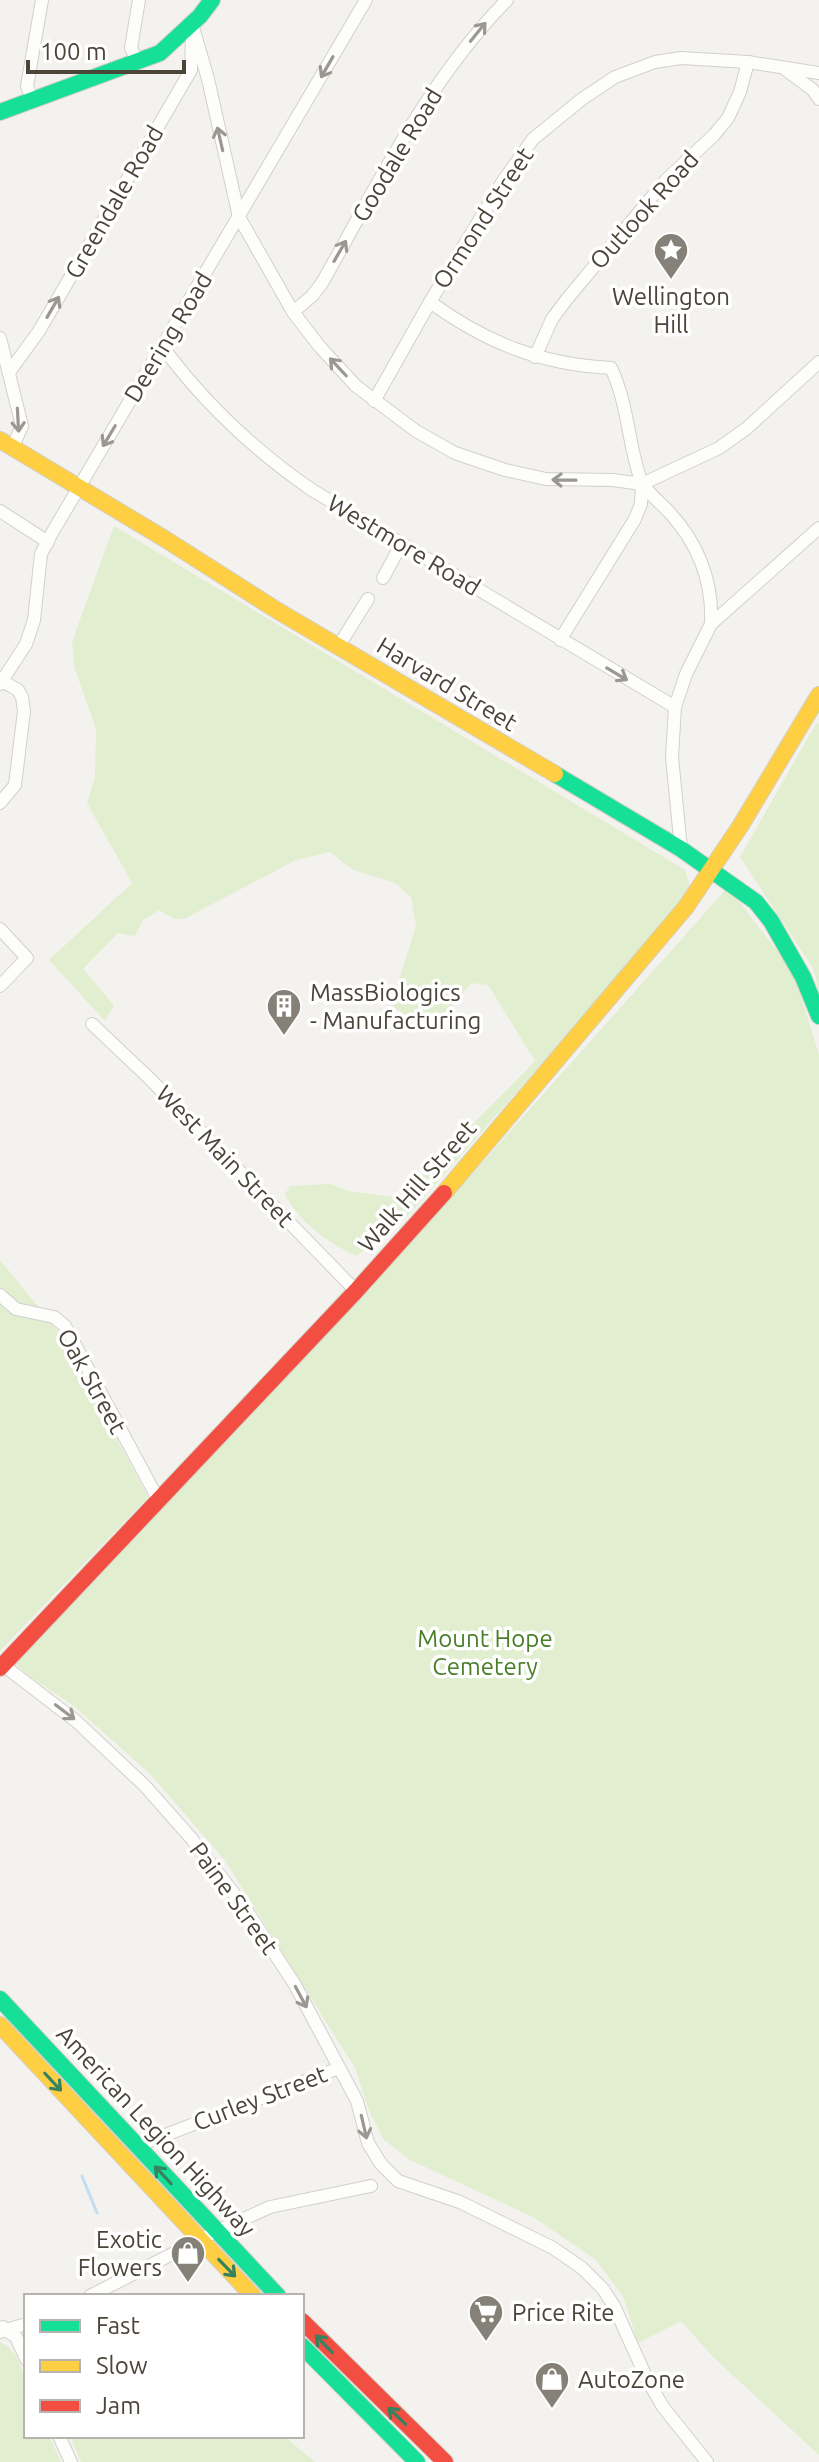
<svg xmlns="http://www.w3.org/2000/svg" width="819" height="2462" font-family="Ubuntu,sans-serif">
  <rect width="100%" height="100%" fill="#f4f2ee"/>
  <g fill="#e1eecf">
    <path d="M 114,526 L 685,870 L 692,893 L 406,1218 L 356,1256 C 327,1242 300,1223 285,1194 L 290,1186 L 330,1184 L 349,1191 L 400,1198 L 535,1061 L 488,985 L 471,983 L 429,1032 L 391,1005 L 416,926 L 411,897 L 395,883 L 353,870 L 330,852 L 296,860 L 184,919 L 174,919 L 159,910 L 143,920 L 135,936 L 118,933 L 83,969 L 114,1005 L 105,1021 L 49,960 L 132,883 L 87,803 L 95,777 L 96,729 L 75,669 L 72,642 Z"/>
    <polygon points="817,722 819,724 819,989 813,968 740,857"/>
    <polygon points="728,887 794,973 819,1055 819,2455 713,2357 681,2321 638,2343 623,2296 595,2259 533,2217 410,2160 384,2140 370,2113 355,2068 224,1859 151,1775 74,1706 26,1674 15,1663 382,1275"/>
    <polygon points="0,1260 61,1335 148,1497 0,1651"/>
    <path d="M 0,2342 C 31,2356 26,2408 26,2436 L 49,2436 L 61,2462 L 0,2462 Z"/>
    <polygon points="70,2436 284,2436 315,2462 81,2462"/>
  </g>
  <g fill="none" stroke-linecap="round" stroke-linejoin="round">
    <polyline stroke="#c0ddf1" stroke-width="3" points="82,2176 97,2213"/>
    <g stroke="#d2d0cb" stroke-width="14">
      <g id="street">
        <polyline points="192,24 208,79 239,217 293,312 320,347 356,386 416,431 455,453 505,470 546,479 613,480 642,484 719,448 747,428 819,362"/>
        <polyline points="137,61 131,48 139,0"/>
        <polyline points="786,70 813,90 819,99"/>
        <polyline points="32,100 27,86 42,0"/>
        <path d="M 430,302 C 487,343 539,364 611,368 C 628,403 628,444 641,481 C 646,492 661,503 670,513 C 699,545 713,581 711,624"/>
        <path d="M 293,312 L 312,296 L 322,283 C 377,186 428,80 507,0"/>
        <polyline points="0,338 22,426 12,448"/>
        <path d="M 162,346 C 204,403 254,450 312,490 L 675,707"/>
        <polyline points="535,357 552,319 567,299 666,180 714,135 728,118 740,92 748,62"/>
        <polyline points="10,371 39,331 191,70 192,37"/>
        <polyline points="374,401 430,302 503,181 533,139 582,99 615,77 655,62 681,58 748,62 819,73"/>
        <polyline points="0,511 48,542"/>
        <polyline points="383,578 402,543"/>
        <polyline points="560,640 635,519 641,504 642,484"/>
        <polyline points="338,647 368,599"/>
        <polyline points="0,684 26,644 34,620 41,554 52,533 366,0"/>
        <polyline points="0,803 15,785 24,711 22,697 18,690 2,681"/>
        <polyline points="681,849 672,757 675,707 686,674 711,624 819,528"/>
        <polyline points="0,929 27,958 0,986"/>
        <polyline points="92,1024 149,1078 356,1291"/>
        <polyline points="0,1295 16,1309 54,1317 65,1326 158,1499"/>
        <polyline points="3,1665 76,1721 145,1786 191,1838 245,1908 295,1985 357,2101 368,2143 381,2164 398,2181 460,2202 553,2248 582,2268 603,2289 614,2306 647,2379 663,2407 707,2462"/>
        <polyline points="137,2146 339,2068"/>
        <polyline points="90,2296 217,2231 270,2207 371,2186"/>
        <polyline points="3,2327 6,2330 26,2324"/>
        <polyline points="0,2332 6,2330 16,2337 26,2359"/>
        <polyline points="59,2436 71,2462"/>
      </g>
    </g>
    <g stroke="#d3cfc5" stroke-width="18">
      <g id="fast">
        <polyline points="0,112 160,53 200,16 212,0"/>
        <polyline points="555,774 681,849 756,902 771,921 803,977 819,1016"/>
        <polyline points="0,1999 278,2296"/>
        <polyline points="302,2346 417,2462"/>
      </g>
    </g>
    <g stroke="#d3cfc5" stroke-width="18">
      <g id="slow">
        <polyline points="0,440 165,539 278,611 555,774"/>
        <polyline points="444,1193 686,907 741,825 819,695"/>
        <polyline points="0,2025 253,2296"/>
      </g>
    </g>
    <g stroke="#d3cfc5" stroke-width="18">
      <g id="jam">
        <polyline points="0,1668 356,1291 444,1193"/>
        <polyline points="302,2321 445,2462"/>
      </g>
    </g>
    <use href="#street" stroke="#fdfdfc" stroke-width="12"/>
    <use href="#fast" stroke="#16e098" stroke-width="16"/>
    <use href="#slow" stroke="#ffcf43" stroke-width="16"/>
    <use href="#jam" stroke="#f24e42" stroke-width="16"/>
  </g>
  <defs><path id="oneway-shaft" d="M-6 0H5M1.5-3L5.5 0L1.5 3" fill="none" stroke-width="1.6" stroke-linecap="round" stroke-linejoin="round" transform="scale(2)"/></defs>
  <g stroke="#9b9791">
    <use href="#oneway-shaft" transform="translate(478 32) rotate(-51)"/>
    <use href="#oneway-shaft" transform="translate(327 67) rotate(120)"/>
    <use href="#oneway-shaft" transform="translate(220 139) rotate(-103)"/>
    <use href="#oneway-shaft" transform="translate(340 251) rotate(-60)"/>
    <use href="#oneway-shaft" transform="translate(53 307) rotate(-60)"/>
    <use href="#oneway-shaft" transform="translate(338 367) rotate(-133)"/>
    <use href="#oneway-shaft" transform="translate(18 420) rotate(87)"/>
    <use href="#oneway-shaft" transform="translate(109 436) rotate(121)"/>
    <use href="#oneway-shaft" transform="translate(564 480) rotate(-179)"/>
    <use href="#oneway-shaft" transform="translate(617 674) rotate(31)"/>
    <use href="#oneway-shaft" transform="translate(65 1712) rotate(37)"/>
    <use href="#oneway-shaft" transform="translate(301 1997) rotate(62)"/>
    <use href="#oneway-shaft" transform="translate(364 2127) rotate(77)"/>
  </g>
  <g stroke="#36825f">
    <use href="#oneway-shaft" transform="translate(53 2082) rotate(47)"/>
    <use href="#oneway-shaft" transform="translate(163 2175) rotate(-133)"/>
    <use href="#oneway-shaft" transform="translate(227 2268) rotate(46)"/>
    <use href="#oneway-shaft" transform="translate(324 2344) rotate(-134)"/>
    <use href="#oneway-shaft" transform="translate(397 2416) rotate(-136)"/>
  </g>
  <defs>
    <g id="sight-pin" transform="scale(1.8)"><path d="M0 17L-7.5 6A9.5 9.5 0 1 1 7.5 6Z" fill="#868178" stroke="#fff"/><path d="M0-6L1.8-2.2L6-1.7L2.9 1.2L3.7 5.4L0 3.3L-3.7 5.4L-2.9 1.2L-6-1.7L-1.8-2.2Z" fill="#fff"/></g>
    <g id="building-pin" transform="scale(1.8)"><path d="M0 17L-7.5 6A9.5 9.5 0 1 1 7.5 6Z" fill="#868178" stroke="#fff"/><path d="M-4-6H4V6H1V3H-1V6H-4ZM-2.5-4.3h1.7v1.8h-1.7ZM.8-4.3h1.7v1.8H.8ZM-2.5-1h1.7V.8h-1.7ZM.8-1h1.7V.8H.8Z" fill="#fff"/></g>
    <g id="shop-pin" transform="scale(1.8)"><path d="M0 17L-7.5 6A9.5 9.5 0 1 1 7.5 6Z" fill="#868178" stroke="#fff"/><path d="M-5-2.5h2.3a2.7 3.5 0 0 1 5.4 0H5L5.5 6h-11ZM-1.5-2.5h3a1.5 2.3 0 0 0-3 0Z" fill="#fff"/></g>
    <g id="supermarket-pin" transform="scale(1.8)"><path d="M0 17L-7.5 6A9.5 9.5 0 1 1 7.5 6Z" fill="#868178" stroke="#fff"/><path d="M-6-5.5h2.5l.6 2H6L4.5 2H-2.5L-4.4-4H-6ZM-1.5 3.2a1.3 1.3 0 1 0 .1 0ZM3 3.2a1.3 1.3 0 1 0 .1 0Z" fill="#fff"/></g>
  </defs>
  <g fill-rule="evenodd">
    <use href="#sight-pin" x="671" y="250"/>
    <use href="#building-pin" x="284" y="1006"/>
    <use href="#shop-pin" x="188" y="2253"/>
    <use href="#supermarket-pin" x="486" y="2312"/>
    <use href="#shop-pin" x="552" y="2379"/>
  </g>
  <g text-anchor="middle" dominant-baseline="central" stroke-width="7" stroke-linejoin="round" paint-order="stroke">
    <g font-size="24" fill="#4b4439" stroke="#fff">
      <text transform="translate(397 155) rotate(-59)">Goodale Road</text>
      <text transform="translate(114 202) rotate(-60)">Greendale Road</text>
      <text transform="translate(644 210) rotate(-48)">Outlook Road</text>
      <text transform="translate(483 218) rotate(-57)">Ormond Street</text>
      <text transform="translate(168 337) rotate(-59)">Deering Road</text>
      <text transform="translate(404 545) rotate(31)">Westmore Road</text>
      <text transform="translate(447 684) rotate(31)">Harvard Street</text>
      <text transform="translate(225 1156) rotate(46)">West Main Street</text>
      <text transform="translate(417 1186) rotate(-49)">Walk Hill Street</text>
      <text transform="translate(92 1381) rotate(61)">Oak Street</text>
      <text transform="translate(234 1898) rotate(54)">Paine Street</text>
      <text transform="translate(260 2098) rotate(-21)">Curley Street</text>
      <text transform="translate(156 2131) rotate(47)">American Legion Highway</text>
    </g>
    <g font-size="24" fill="#4b4439" stroke="#fff" text-anchor="start">
      <text x="671" y="296" text-anchor="middle">Wellington<tspan x="671" dy="28">Hill</tspan></text>
      <text x="310" y="992">MassBiologics<tspan x="310" dy="28">- Manufacturing</tspan></text>
      <text x="162" y="2239" text-anchor="end">Exotic<tspan x="162" dy="28">Flowers</tspan></text>
      <text x="512" y="2312">Price Rite</text>
      <text x="578" y="2379">AutoZone</text>
    </g>
    <g font-size="24" fill="#4a7f2a" stroke="#fff">
      <text x="485" y="1638">Mount Hope<tspan x="485" dy="28">Cemetery</tspan></text>
    </g>
  </g>
  <rect x="24" y="2294" width="280" height="144" fill="#ffffff" stroke="#b7b4b0" stroke-width="2"/>
  <rect x="40" y="2320" width="40" height="12" fill="#16e098" stroke="#b7b4b0" stroke-width="2"/>
  <text x="96" y="2334" font-size="24" fill="#4b4439">Fast</text>
  <rect x="40" y="2360" width="40" height="12" fill="#ffcf43" stroke="#b7b4b0" stroke-width="2"/>
  <text x="96" y="2374" font-size="24" fill="#4b4439">Slow</text>
  <rect x="40" y="2400" width="40" height="12" fill="#f24e42" stroke="#b7b4b0" stroke-width="2"/>
  <text x="96" y="2414" font-size="24" fill="#4b4439">Jam</text>
  <path d="M28 60v12h156v-12" fill="none" stroke="#4b4439" stroke-width="4"/>
  <text x="40" y="60" font-size="24" fill="#4b4439" stroke="#ffffff" stroke-width="6" paint-order="stroke">100 m</text>
</svg>
